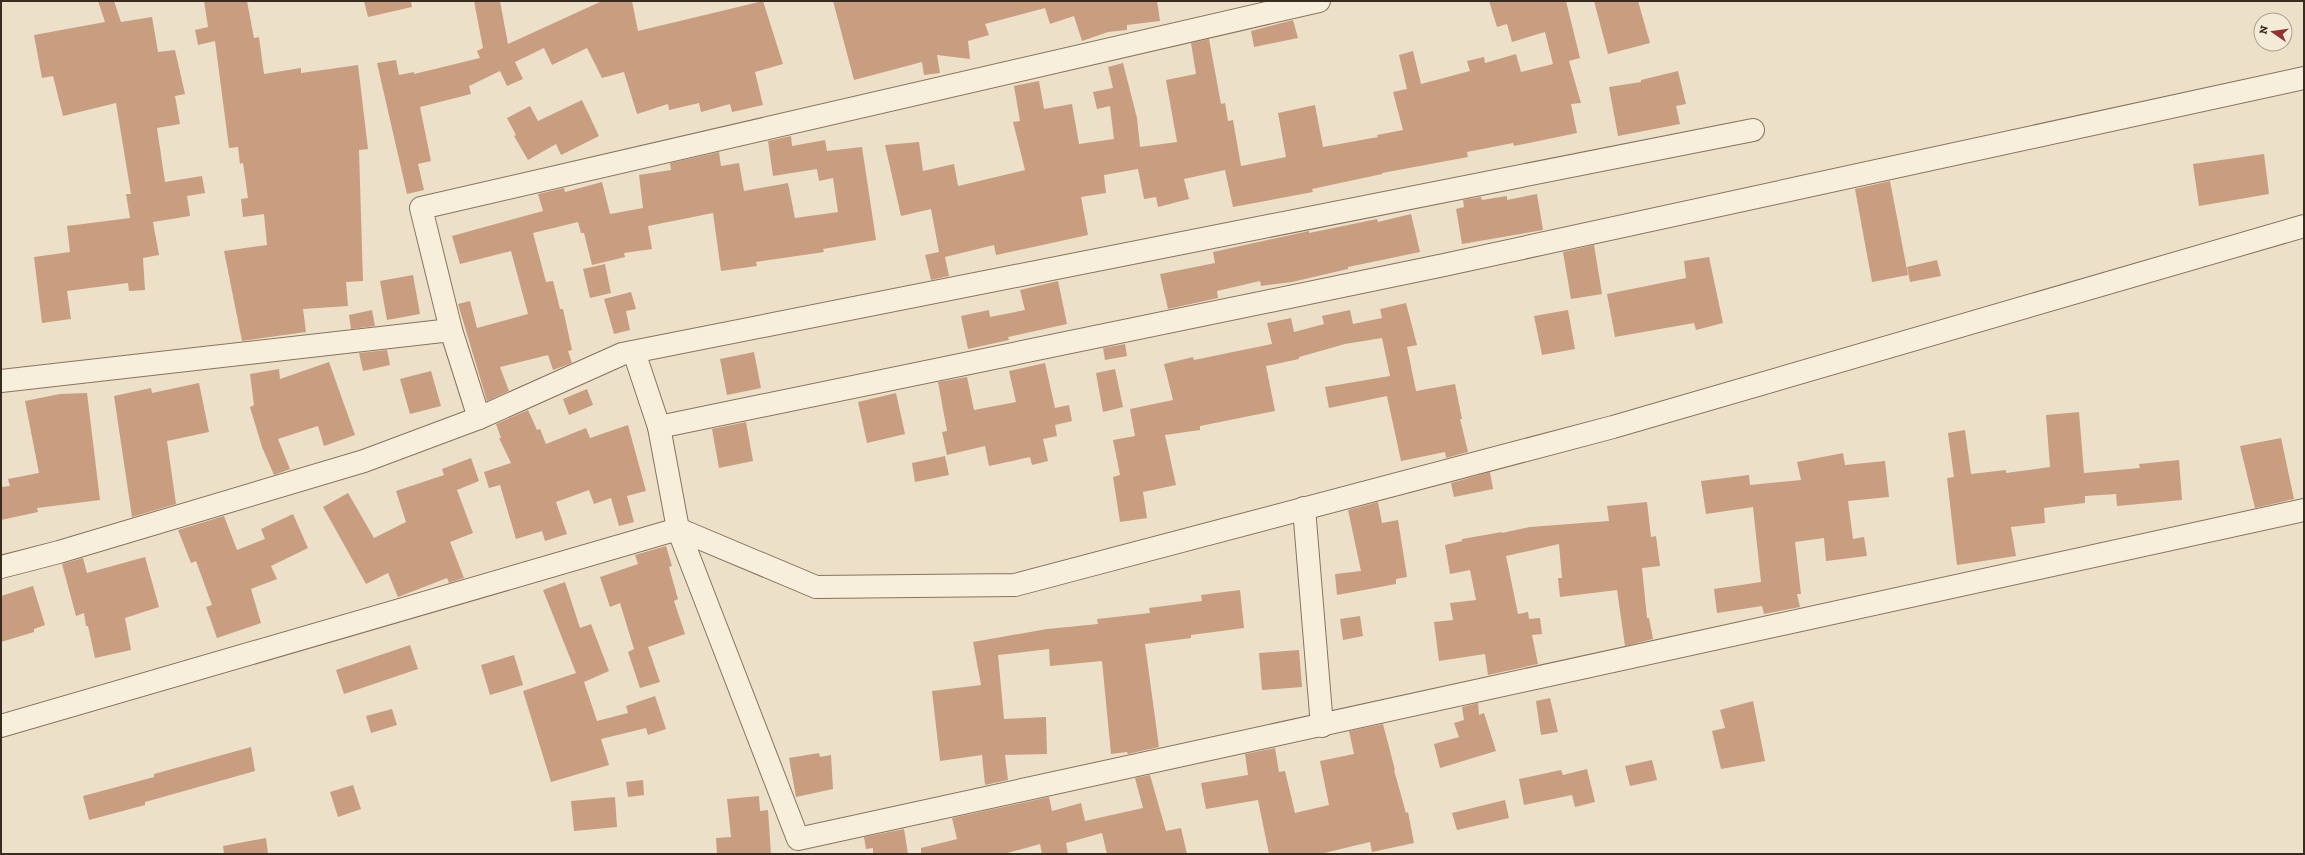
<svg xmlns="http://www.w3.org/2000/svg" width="2305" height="855" font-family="'Zilla Slab',serif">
  <rect width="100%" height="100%" fill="#ece1c8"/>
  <g fill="#c89d80">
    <polygon points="98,1 114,1 121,22 152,17 158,52 175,50 185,94 175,96 180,124 157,128 165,182 202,176 205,193 187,196 190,216 153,222 159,255 143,258 145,290 129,291 128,283 67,291 71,319 42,323 34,257 70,252 67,226 130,218 126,194 131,194 116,103 63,116 53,76 42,78 34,35 105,22"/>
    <polygon points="204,1 247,1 254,38 259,37 264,74 301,68 301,73 358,65 368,149 359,150 363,281 346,282 348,306 303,309 306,332 242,341 224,251 267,245 264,214 243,217 241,199 248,198 243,163 240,164 238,147 229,148 215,41 198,45 195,30 208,27"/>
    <polygon points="364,1 411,1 412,7 368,17"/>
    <polygon points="474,1 500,1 508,44 602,1 632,1 638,31 763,1 783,64 755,72 763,105 732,112 730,104 701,112 699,103 669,110 668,104 637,114 624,72 602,78 587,48 552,65 544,48 515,62 523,79 507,86 500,71 469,86 471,94 420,107 431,161 418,164 424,190 407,194 377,63 396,60 399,75 414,72 414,74 480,58 477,51 483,48"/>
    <polygon points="833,1 1157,1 1160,21 1127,25 1127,30 1108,32 1082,41 1074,16 1050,24 1045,8 985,24 989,35 968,41 970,59 937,55 940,73 924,75 922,62 854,80"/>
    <polygon points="1489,1 1566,1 1580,58 1569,61 1581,103 1571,104 1577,133 1514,146 1513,143 1467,152 1468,157 1382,173 1382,174 1312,189 1313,192 1233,207 1225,170 1184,179 1189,199 1158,207 1156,197 1144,199 1138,169 1104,175 1106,193 1081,197 1088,235 996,255 994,245 945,257 949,276 931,280 925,255 939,252 931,209 901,216 885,145 919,142 923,171 954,164 958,186 1025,170 1013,122 1020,121 1014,86 1039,81 1044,109 1072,104 1079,144 1114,139 1110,106 1097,109 1093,92 1113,88 1108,67 1123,63 1137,118 1140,147 1177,142 1166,80 1196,74 1191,43 1209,39 1221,104 1225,103 1228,121 1233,120 1241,166 1286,157 1278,113 1315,105 1323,147 1378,137 1377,135 1403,130 1393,92 1407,89 1399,55 1413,51 1421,84 1470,71 1467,61 1484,57 1485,63 1516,54 1521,72 1553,64 1545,32 1512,42 1507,24 1497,27"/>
    <polygon points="1594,1 1638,1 1650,43 1608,54"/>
    <polygon points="1293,20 1298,38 1254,47 1251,31"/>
    <polygon points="1678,71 1686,104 1676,106 1680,124 1618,136 1609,87 1641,82 1641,80"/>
    <polygon points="582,100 599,136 561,155 556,144 528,160 514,136 516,135 507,118 530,106 538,121"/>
    <polygon points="791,136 792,146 825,140 827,151 862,147 876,240 823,249 824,252 756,262 757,266 721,271 713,213 648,226 652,249 624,253 625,257 592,265 584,233 581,233 578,222 533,233 546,282 553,281 560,309 563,309 572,350 568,351 572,363 553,370 548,355 500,367 509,391 487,401 458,304 470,301 477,328 528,314 511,251 460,264 452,236 543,211 538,194 564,188 565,192 602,182 610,214 643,208 639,175 671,170 670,163 719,152 721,166 739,163 744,191 788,183 795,218 838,212 833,178 819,181 817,169 773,176 768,141"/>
    <polygon points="2264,154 2269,194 2199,206 2193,164"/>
    <polygon points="1890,181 1908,275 1872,282 1855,189"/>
    <polygon points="1537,194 1543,230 1462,244 1456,209 1464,207 1463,200 1481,197 1482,200 1507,196 1507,200"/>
    <polygon points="1411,214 1420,252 1348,267 1348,269 1292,282 1261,286 1260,281 1217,291 1218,298 1168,309 1160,274 1215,263 1213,252 1309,231 1309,233 1377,219 1378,222"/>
    <polygon points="1594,245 1602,294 1571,299 1563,252"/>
    <polygon points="1709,257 1723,323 1696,330 1694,323 1615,337 1607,294 1686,278 1684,261"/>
    <polygon points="1937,260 1941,276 1910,282 1907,267"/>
    <polygon points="605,264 611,293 590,298 583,269"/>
    <polygon points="413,275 420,314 387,320 380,281"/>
    <polygon points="1058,281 1067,324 1008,337 1009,340 968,349 961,316 989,310 990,317 1025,310 1020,290"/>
    <polygon points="631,292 636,309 626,311 630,330 614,334 604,299"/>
    <polygon points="1406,303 1417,345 1407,347 1416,391 1455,384 1462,419 1460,419 1468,452 1446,458 1445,452 1401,461 1387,396 1329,408 1325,387 1390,376 1382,338 1345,344 1299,357 1299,359 1266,366 1275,411 1200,426 1200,430 1165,435 1176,485 1143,492 1147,518 1120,522 1113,477 1120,475 1113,440 1135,436 1130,409 1173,400 1164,364 1193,357 1194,360 1272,344 1267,323 1291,318 1294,332 1324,324 1322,316 1350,310 1353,324 1382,318 1380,309"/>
    <polygon points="372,310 375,326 351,329 349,315"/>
    <polygon points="1568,310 1575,349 1542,355 1534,316"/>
    <polygon points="1125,344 1127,356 1105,360 1103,348"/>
    <polygon points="387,350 390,365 363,371 359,353"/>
    <polygon points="754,352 761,388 727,395 720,359"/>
    <polygon points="329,362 355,435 324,446 318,426 278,439 290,469 274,475 262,447 250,407 254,405 250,374 279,369 280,379"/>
    <polygon points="1045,363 1055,408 1069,405 1072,421 1055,425 1057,436 1043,439 1048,461 1032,465 1030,457 989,466 985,446 947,455 942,432 947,431 938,382 967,377 974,410 1016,402 1009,371"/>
    <polygon points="1115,369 1123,407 1103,412 1096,373"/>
    <polygon points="431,371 441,406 410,414 400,379"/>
    <polygon points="199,383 209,432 167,441 176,504 132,517 114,396 151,388 152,393"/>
    <polygon points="587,389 593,405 569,415 563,399"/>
    <polygon points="87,393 100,500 37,508 38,512 1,520 1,487 10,486 8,479 39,473 25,401 60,394"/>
    <polygon points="896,393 905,434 867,443 858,402"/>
    <polygon points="528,410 537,430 540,429 546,444 586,428 590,438 628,425 646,491 627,496 634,522 619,526 611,498 594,504 589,490 556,502 567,534 545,541 542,531 516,539 500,485 489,488 484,472 511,463 499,438 501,438 496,424"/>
    <polygon points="2079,412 2084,473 2140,468 2139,464 2179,460 2182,500 2117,506 2116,494 2085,496 2085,503 2044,508 2045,523 2011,527 2016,556 1957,565 1947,478 1954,477 1948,433 1965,430 1971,474 2006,470 2006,473 2050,467 2046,415"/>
    <polygon points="746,422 753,461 719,468 712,429"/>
    <polygon points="2281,438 2294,499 2255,508 2240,446"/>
    <polygon points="1843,453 1845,465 1885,461 1889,497 1848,501 1853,539 1864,537 1867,556 1826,561 1824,538 1795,542 1801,594 1797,594 1800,607 1764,614 1762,606 1717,613 1714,589 1761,582 1753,507 1706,514 1701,481 1749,475 1750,485 1801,480 1797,462"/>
    <polygon points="945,456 949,475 915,482 912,463"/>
    <polygon points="471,458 479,481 457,490 473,533 450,542 464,578 449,583 447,578 398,597 388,573 366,584 323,507 348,493 374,538 406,522 396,491 444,475 442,469"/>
    <polygon points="1490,472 1493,489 1454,497 1451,483"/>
    <polygon points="1378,502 1382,523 1398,520 1407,577 1396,579 1396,584 1337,595 1335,574 1361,571 1348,510"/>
    <polygon points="1647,502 1651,537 1656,536 1660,566 1642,568 1647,618 1649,618 1653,639 1625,646 1617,590 1560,597 1558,578 1562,578 1559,544 1506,556 1518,614 1528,612 1529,619 1540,618 1542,634 1532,635 1538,664 1488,675 1485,654 1439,661 1434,622 1453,620 1450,603 1476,600 1470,570 1450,574 1445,545 1462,541 1462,539 1502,532 1502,533 1530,527 1609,521 1607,506"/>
    <polygon points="293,514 308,548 271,566 277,579 251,589 261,623 217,638 206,607 212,605 196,561 191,563 178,530 224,516 237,550 265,539 261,529"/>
    <polygon points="666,546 672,566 669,567 678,599 674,601 685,634 648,647 660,682 640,688 628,652 634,649 620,603 610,607 600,577 638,564 635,555"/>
    <polygon points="145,557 159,607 125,618 131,650 95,658 88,626 86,626 84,613 76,616 62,564 83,558 87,573"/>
    <polygon points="565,582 580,628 591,624 609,671 584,682 597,721 628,713 626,706 655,696 666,729 648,735 646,728 601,739 609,765 551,782 523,691 576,673 543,590"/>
    <polygon points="33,586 45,625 34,629 34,632 1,642 1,596"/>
    <polygon points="1240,590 1244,628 1191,635 1191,638 1145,644 1159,747 1128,754 1127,752 1111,754 1102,661 1050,666 1049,649 998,655 1004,719 1046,717 1047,754 1005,755 1008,780 985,785 982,755 940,761 932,691 981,685 973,642 1047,629 1098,624 1097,619 1150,613 1149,608 1202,601 1201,595"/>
    <polygon points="1360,616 1363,636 1343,640 1340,619"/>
    <polygon points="410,645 418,669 344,694 336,670"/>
    <polygon points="1299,650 1302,687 1262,690 1259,653"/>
    <polygon points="514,655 523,685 490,695 481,665"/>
    <polygon points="1550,698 1558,732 1541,735 1536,701"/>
    <polygon points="1753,701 1765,761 1721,769 1712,731 1725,728 1720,710"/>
    <polygon points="1478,703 1479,715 1484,713 1496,751 1440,768 1434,744 1459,737 1454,723 1464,720 1462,707"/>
    <polygon points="392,709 397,725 371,733 366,716"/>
    <polygon points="1383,724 1395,770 1394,770 1406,813 1408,812 1414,843 1372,852 1370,842 1320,854 1269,854 1258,800 1206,809 1201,783 1248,775 1245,754 1275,748 1279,772 1285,771 1295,813 1329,805 1320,761 1354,754 1349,731"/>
    <polygon points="251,747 255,771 145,802 145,805 89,820 83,796 154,777 154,774"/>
    <polygon points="819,753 820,757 831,755 833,789 796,797 789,758"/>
    <polygon points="1652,760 1657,780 1630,786 1625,766"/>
    <polygon points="1587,769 1595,802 1575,807 1572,795 1524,805 1519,779 1561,770 1563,775"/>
    <polygon points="1150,775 1166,831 1181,828 1187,854 1107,854 1102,833 1066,843 1068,854 1042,854 1040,844 1004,854 921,854 921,848 957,839 952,818 1049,797 1052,811 1081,803 1085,821 1143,808 1135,778"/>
    <polygon points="643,780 644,795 628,797 626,782"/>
    <polygon points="353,785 361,809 338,817 330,792"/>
    <polygon points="759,796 760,811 768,810 771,854 717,854 716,838 731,837 727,799"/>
    <polygon points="615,797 617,827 574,831 571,801"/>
    <polygon points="1505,800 1509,818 1457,830 1452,813"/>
    <polygon points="904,829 908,854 873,854 873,848 866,849 864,837"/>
    <polygon points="266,838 268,854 224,854 223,846"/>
  </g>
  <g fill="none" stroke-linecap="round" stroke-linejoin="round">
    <g stroke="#87735e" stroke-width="24">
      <g id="minor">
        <polyline points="634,352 659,427 678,529 798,839 2304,510"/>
        <polyline points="1,381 451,330"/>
        <polyline points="479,418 451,330 421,208 1319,1"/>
        <polyline points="659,427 1444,265 2304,78"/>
        <polyline points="1304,508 1322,726"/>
        <polyline points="1,567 59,552 364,461 479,418 622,354 1753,130"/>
        <polyline points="1,726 678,529 816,587 1015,585 1613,427 2304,226"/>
      </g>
    </g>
    <use href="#minor" stroke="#f7eedb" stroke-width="22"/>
  </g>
  <rect width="2305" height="855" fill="none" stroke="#382c20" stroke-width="4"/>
  <g transform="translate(2273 32) rotate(283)"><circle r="19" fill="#f4ebd7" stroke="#a99f8e"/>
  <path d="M0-3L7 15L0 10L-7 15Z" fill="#933133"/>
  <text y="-6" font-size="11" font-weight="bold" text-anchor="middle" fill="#382c20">N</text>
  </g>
</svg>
